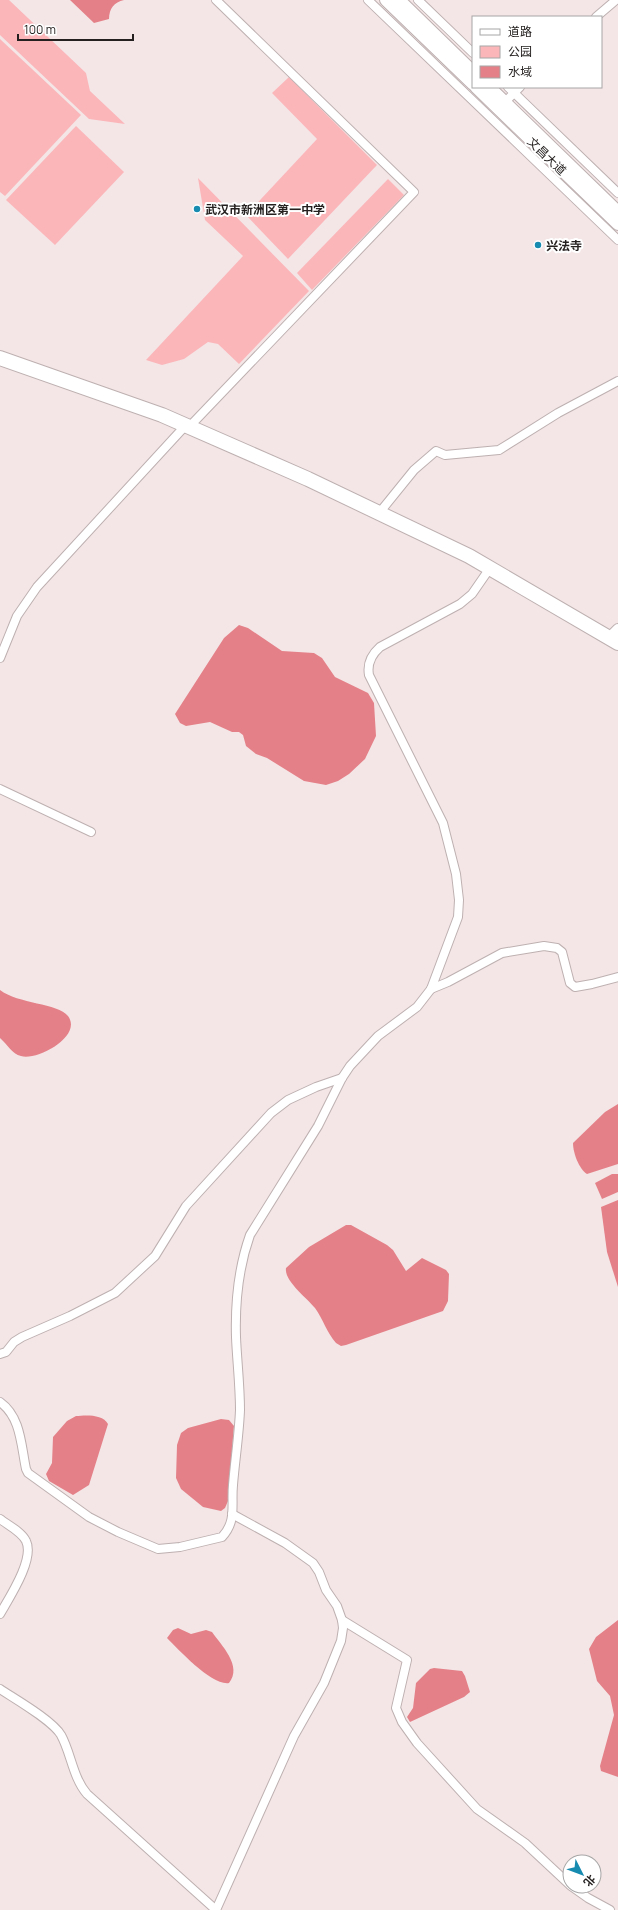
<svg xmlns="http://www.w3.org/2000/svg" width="618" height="1910" font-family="Manrope,'Noto Sans SC',sans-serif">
  <rect width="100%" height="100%" fill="#f4e6e7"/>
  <g fill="#fbb6ba">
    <polygon points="0,0 9,0 86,73 90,91 125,124 89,119 0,35"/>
    <polygon points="0,39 81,115 5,196 0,192"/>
    <polygon points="289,77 377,165 288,259 246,215 317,139 272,93"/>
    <polygon points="76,126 124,172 55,245 6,200"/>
    <polygon points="198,178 309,291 239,364 218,344 208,342 184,359 162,365 146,360 243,256 205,220"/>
    <polygon points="388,179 404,195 312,290 297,273"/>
  </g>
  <g fill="#e48188">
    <path d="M 70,0 L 124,0 C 114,2 109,9 109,19 L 94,23 Z"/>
    <polygon points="239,625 248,628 282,651 314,653 322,658 335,677 368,693 374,703 376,736 365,759 349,774 338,781 326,785 304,781 267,758 256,754 246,746 243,735 239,732 232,732 210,722 186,726 180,723 175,714 224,638"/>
    <path d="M 0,990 C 18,1004 58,1003 68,1016 C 83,1036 37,1061 21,1056 C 12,1054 7,1044 0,1038 Z"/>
    <path d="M 618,1104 L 618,1164 L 587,1174 C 579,1169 573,1153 573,1143 L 605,1112 Z"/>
    <polygon points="612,1174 618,1174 618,1192 602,1199 595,1183"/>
    <polygon points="618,1200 618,1287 607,1252 601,1207"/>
    <path d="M 346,1225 L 351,1225 L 387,1245 L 393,1250 L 406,1271 L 422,1258 L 446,1270 L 449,1274 L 448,1301 L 443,1311 L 346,1345 L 341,1346 L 336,1343 C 327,1333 323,1319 315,1308 C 307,1298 284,1281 286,1268 L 309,1247 Z"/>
    <path d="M 76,1416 C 86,1415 103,1414 108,1424 L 89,1485 L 73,1495 L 49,1481 L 46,1474 L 52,1463 L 53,1437 L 67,1421 Z"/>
    <polygon points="221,1419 229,1420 234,1426 228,1501 225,1508 221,1511 203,1507 181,1489 176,1478 177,1445 181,1433 188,1428"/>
    <polygon points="618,1620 618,1777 601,1771 600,1766 614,1715 610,1696 597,1681 589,1649 596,1637"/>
    <path d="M 178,1628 L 191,1634 L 206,1630 L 212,1632 C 221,1645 243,1666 229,1683 C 212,1686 179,1650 167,1638 L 173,1630 Z"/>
    <polygon points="434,1668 462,1671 465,1676 470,1692 464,1697 410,1722 407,1717 413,1708 416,1683 430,1669"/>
  </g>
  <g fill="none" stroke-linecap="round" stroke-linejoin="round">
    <g stroke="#beb0b1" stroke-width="10">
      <g id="minor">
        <polyline points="368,0 618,240"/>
        <polyline points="418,0 473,53"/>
        <polyline points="596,17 616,0"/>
        <polyline points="508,87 618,193"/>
        <polyline points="505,102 520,87"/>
        <polyline points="190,426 414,192 216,0"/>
        <polyline points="380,512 414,470 436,451 445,455 499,450 558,413 618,381"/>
        <polyline points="0,658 17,616 37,587 186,425"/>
        <polyline points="0,789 91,832"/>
        <polyline points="431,989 448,982 502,953 544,946 557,948 562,952 570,983 575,987 592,984 618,977"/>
        <polyline points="0,1354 6,1352 14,1342 22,1337 70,1316 115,1293 155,1256 186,1206 271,1113 288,1100 316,1087 342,1078"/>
        <path d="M 0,1402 C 21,1417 21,1445 26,1469 L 28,1473 L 89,1517 L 118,1532 L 158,1549 L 180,1547 L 222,1537 C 237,1521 231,1505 233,1485 C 235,1460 239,1435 240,1410 C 240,1385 237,1361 236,1337 C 235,1303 239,1266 250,1235 L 318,1126 L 342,1078 L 350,1066 L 378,1036 L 417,1007 L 431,989 L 458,917 L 459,900 L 456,874 L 443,823 L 369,675 C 367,664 371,655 380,647 L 460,604 L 472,594 L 490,568"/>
        <path d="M 0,1519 C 8,1525 22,1532 26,1541 C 35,1559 9,1598 0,1614"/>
        <polyline points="342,1620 407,1660 396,1708 402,1722 417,1743 477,1809 525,1843 570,1885"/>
        <path d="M 0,1689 C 15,1699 52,1720 61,1735 C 71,1753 73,1778 87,1794 L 216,1910"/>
        <polyline points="571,1886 588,1898 610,1910"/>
        <polyline points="216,1910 294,1736 324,1683 341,1641 343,1628 342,1620 337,1606 326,1590 319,1572 313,1563 285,1543 232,1514"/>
      </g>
    </g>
    <g stroke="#beb0b1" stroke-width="12">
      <polyline id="tertiary" points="609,638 618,629"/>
    </g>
    <g stroke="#beb0b1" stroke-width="14">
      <g id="secondary">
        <polyline points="386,0 473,84"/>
        <polyline points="399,0 473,72"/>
        <polyline points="476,87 618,224"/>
        <polyline points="489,87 618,212"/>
      </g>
    </g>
    <g stroke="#beb0b1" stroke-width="16">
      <polyline id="trunk" points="0,358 162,415 308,479 469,556 618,643"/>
    </g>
    <use href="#minor" stroke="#fff" stroke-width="8"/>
    <use href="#tertiary" stroke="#fff" stroke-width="10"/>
    <use href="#secondary" stroke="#fff" stroke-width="12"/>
    <use href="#trunk" stroke="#fff" stroke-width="14"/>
  </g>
  <g fill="#188bb0" stroke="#fff" stroke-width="1.5">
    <circle cx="197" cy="209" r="4"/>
    <circle cx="538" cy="245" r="4"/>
  </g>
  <g text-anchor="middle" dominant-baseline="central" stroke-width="4" stroke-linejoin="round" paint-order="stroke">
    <g font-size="12" fill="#252020" stroke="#fff">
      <text transform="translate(547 156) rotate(44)">文昌大道</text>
    </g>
    <g font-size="12" font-weight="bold" fill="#252020" stroke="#fff" text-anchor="start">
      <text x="205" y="209">武汉市新洲区第一中学</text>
      <text x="546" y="245">兴法寺</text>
    </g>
  </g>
  <rect x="472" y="16" width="130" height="72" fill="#ffffff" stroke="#a8a6a6"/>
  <rect x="480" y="29" width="20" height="6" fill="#ffffff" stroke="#a8a6a6"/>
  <text x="508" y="36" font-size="12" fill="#252020">道路</text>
  <rect x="480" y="46" width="20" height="12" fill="#fbb6ba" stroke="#a8a6a6"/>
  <text x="508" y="56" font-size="12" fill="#252020">公园</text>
  <rect x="480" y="66" width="20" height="12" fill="#e48188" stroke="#a8a6a6"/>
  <text x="508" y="76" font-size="12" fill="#252020">水域</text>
  <g transform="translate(582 1874) rotate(132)"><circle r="19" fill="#ffffff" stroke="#a8a6a6"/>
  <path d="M0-3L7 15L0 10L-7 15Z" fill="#188bb0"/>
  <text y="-6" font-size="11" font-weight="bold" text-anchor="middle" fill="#252020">北</text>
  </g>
  <path d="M18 34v6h115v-6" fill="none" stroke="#252020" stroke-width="2"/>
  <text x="24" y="34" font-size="12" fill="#252020" stroke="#ffffff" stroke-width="3" paint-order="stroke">100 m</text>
</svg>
